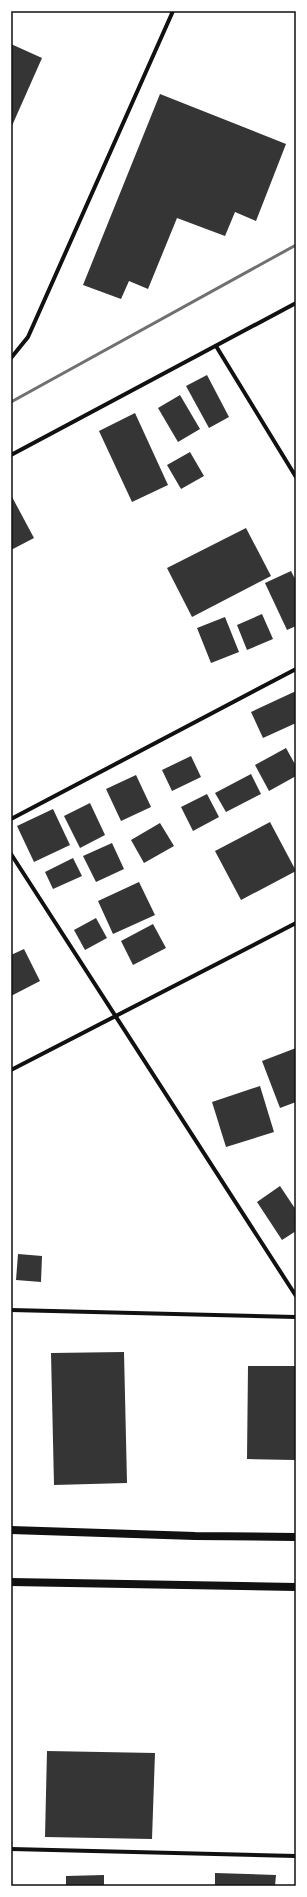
<svg xmlns="http://www.w3.org/2000/svg" width="307" height="1897" font-family="'Alegreya Sans',sans-serif">
  <rect width="100%" height="100%" fill="#fff"/>
  <g fill="#353535">
    <polygon points="11,44 42,58 11,128"/>
    <polygon points="160,94 286,144 256,221 235,212 225,236 177,218 148,289 129,281 121,299 83,285"/>
    <polygon points="207,375 229,417 209,428 186,386"/>
    <polygon points="180,395 200,429 178,442 158,408"/>
    <polygon points="135,413 168,485 132,502 99,431"/>
    <polygon points="190,452 204,476 181,489 167,465"/>
    <polygon points="11,495 34,538 11,550"/>
    <polygon points="246,528 271,576 192,617 167,568"/>
    <polygon points="291,571 296,581 296,626 287,630 265,583"/>
    <polygon points="262,614 273,639 247,650 237,625"/>
    <polygon points="225,617 239,652 211,663 197,628"/>
    <polygon points="296,691 296,723 263,738 251,712"/>
    <polygon points="286,748 296,766 296,776 269,791 255,765"/>
    <polygon points="191,756 201,777 172,791 162,770"/>
    <polygon points="251,774 261,794 226,812 215,793"/>
    <polygon points="136,775 151,807 121,821 106,789"/>
    <polygon points="207,794 219,817 193,831 181,807"/>
    <polygon points="90,803 105,835 80,848 64,816"/>
    <polygon points="53,809 70,845 34,862 17,826"/>
    <polygon points="270,822 296,871 241,900 215,851"/>
    <polygon points="160,823 174,846 144,863 131,840"/>
    <polygon points="112,843 124,869 96,882 83,856"/>
    <polygon points="73,858 82,876 53,889 45,872"/>
    <polygon points="139,882 155,915 113,934 98,901"/>
    <polygon points="96,918 107,938 85,950 74,930"/>
    <polygon points="153,924 166,948 133,965 121,941"/>
    <polygon points="24,949 40,981 11,996 11,955"/>
    <polygon points="296,1048 296,1102 280,1108 262,1061"/>
    <polygon points="260,1086 274,1132 226,1147 212,1102"/>
    <polygon points="280,1186 296,1210 296,1231 282,1240 257,1202"/>
    <polygon points="18,1254 42,1256 41,1282 16,1280"/>
    <polygon points="124,1352 127,1483 54,1485 51,1353"/>
    <polygon points="248,1366 296,1366 295,1460 247,1459"/>
    <polygon points="47,1751 155,1753 152,1839 45,1837"/>
    <polygon points="215,1873 276,1875 275,1886 215,1886"/>
    <polygon points="104,1875 104,1886 66,1886 66,1876"/>
  </g>
  <g fill="none" stroke-linecap="round" stroke-linejoin="round">
    <g stroke="#111" stroke-width="4">
      <polyline points="216,346 296,477"/>
      <polyline points="11,358 28,337 173,11"/>
      <polyline points="11,455 296,303"/>
      <polyline points="11,819 296,669"/>
      <polyline points="11,854 296,1296"/>
      <polyline points="11,1070 296,923"/>
      <polyline points="11,1310 296,1317"/>
      <polyline points="11,1849 296,1856"/>
    </g>
    <g stroke="#111" stroke-width="8">
      <polyline points="11,1530 195,1536 296,1537"/>
      <polyline points="11,1582 296,1587"/>
    </g>
    <polyline stroke="#707070" stroke-width="3" points="11,402 296,245"/>
  </g>
  <rect width="307" height="1897" fill="none" stroke="#ffffff" stroke-width="24"/>
  <rect x="12" y="12" width="283" height="1873" fill="none" stroke="#111" stroke-width="1.5"/>
</svg>
